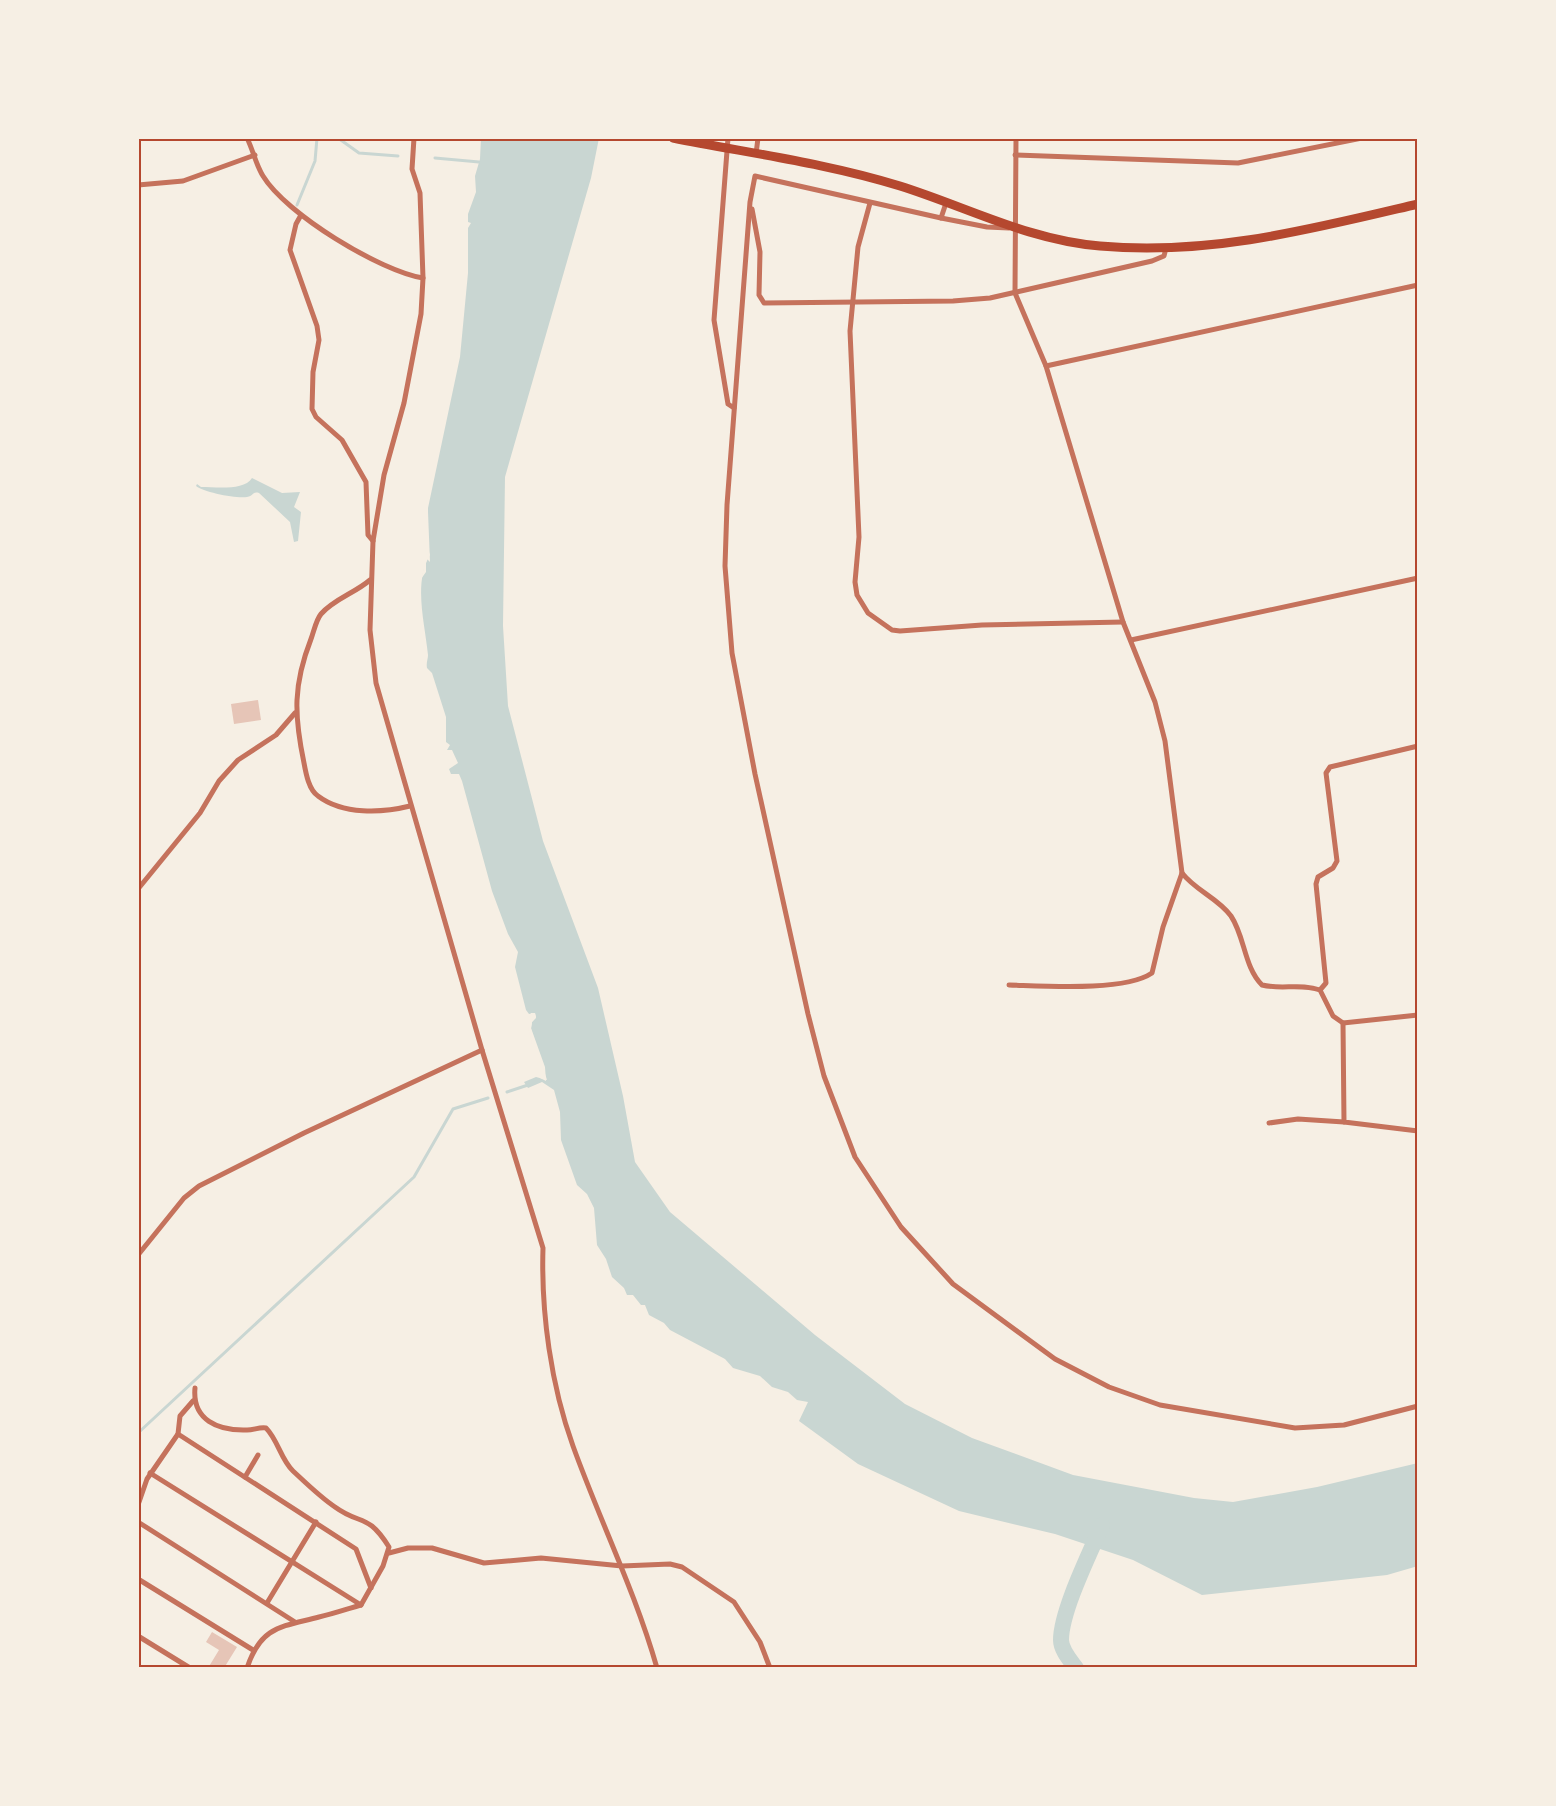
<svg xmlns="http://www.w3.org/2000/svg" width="1556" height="1806" font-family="'Roboto Serif',serif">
  <rect width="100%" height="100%" fill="#f6efe4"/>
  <g fill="#c9d6d2">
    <path d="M 481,138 L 599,138 L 591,178 L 505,477 L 503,626 L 508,706 L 543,841 L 598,988 L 623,1096 L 635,1162 L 670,1212 L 815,1335 L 905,1404 L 972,1438 L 1073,1475 L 1194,1498 L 1233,1502 L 1317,1487 L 1418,1463 L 1418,1566 L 1387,1575 L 1202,1595 L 1133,1560 L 1055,1534 L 959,1511 L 858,1464 L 799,1421 L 808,1402 L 797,1400 L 788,1392 L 772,1387 L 760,1376 L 733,1368 L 725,1359 L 670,1330 L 664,1323 L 649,1315 L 645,1305 L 641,1305 L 633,1295 L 627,1295 L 624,1288 L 612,1277 L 606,1259 L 597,1245 L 594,1208 L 587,1194 L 577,1185 L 561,1140 L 560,1112 L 554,1090 L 542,1082 L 528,1088 L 524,1082 L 536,1077 L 547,1080 L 531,1029 L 532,1022 L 536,1017 L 535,1013 L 529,1014 L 526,1010 L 515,967 L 518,952 L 508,934 L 492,891 L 462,781 L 459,774 L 451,774 L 449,769 L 458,763 L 452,750 L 447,750 L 450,745 L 446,742 L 446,717 L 432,673 L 427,668 C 426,663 428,659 428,655 C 425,623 413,583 430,555 L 428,549 L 428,508 L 460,357 L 468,273 L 468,228 L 471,223 L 468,222 L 468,214 L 476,192 L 475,176 L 480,159 Z"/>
    <path d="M 252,478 L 282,493 L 300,492 L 294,507 L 301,512 L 298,541 L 294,542 L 290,522 L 259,493 C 252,491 254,496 247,497 C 237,499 203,492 196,486 L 197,484 L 201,487 C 216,487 244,491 252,478 Z"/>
  </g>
  <g fill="#f6efe4">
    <polygon points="428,512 430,562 427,559 426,562 426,572 421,579 427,555 425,550"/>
    <polygon points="531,1013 535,1013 536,1018 532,1022 531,1028 545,1067 546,1081 540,1078 539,1075 543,1076 542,1067 532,1044 528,1027 532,1016 529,1017"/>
  </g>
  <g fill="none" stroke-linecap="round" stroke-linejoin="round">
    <g stroke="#c9d6d2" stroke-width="3">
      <polyline points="338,138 359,153 398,156"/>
      <polyline points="435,158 479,162"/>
      <polyline points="297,205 315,161 317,138"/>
      <polyline points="507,1092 528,1085"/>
      <polyline points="138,1433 414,1177 453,1109 488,1098"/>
    </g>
    <path stroke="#c9d6d2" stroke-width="16" d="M 1076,1668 C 1070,1660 1061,1650 1061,1640 C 1061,1611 1090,1553 1102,1525"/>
  </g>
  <g fill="#e6c5b7">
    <polygon points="258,700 261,720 234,724 231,704"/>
    <polygon points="212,1632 237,1647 224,1668 208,1668 219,1650 206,1642"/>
  </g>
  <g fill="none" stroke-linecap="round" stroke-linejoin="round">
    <g stroke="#c5725c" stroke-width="5">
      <path d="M 247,138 C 253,150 256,165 263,176 C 286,214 380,271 423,278"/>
      <path d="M 414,138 L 412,169 L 420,193 L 423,278 L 421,314 L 404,403 L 384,475 L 373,541 L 370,630 L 376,683 L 482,1050 L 543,1248 C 541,1313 551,1385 573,1446 C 600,1521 635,1591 657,1668"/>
      <polyline points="728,138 714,320 728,404 734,408"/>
      <polyline points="756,154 758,138"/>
      <polyline points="1015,155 1238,163 1362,138"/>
      <polyline points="138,185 183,181 255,155"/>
      <polyline points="870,203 858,247 850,331 859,537 855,582 857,595 868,613 892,630 900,631 982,625 1123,622"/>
      <polyline points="946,203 941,218 755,176 750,202 727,505 725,566 732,653 755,774 808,1014 824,1076 855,1157 901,1227 953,1284 1055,1359 1109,1387 1160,1405 1295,1428 1344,1425 1418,1406"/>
      <polyline points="752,209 760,252 759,295 764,303 953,301 990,298 1152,261 1164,256 1166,248"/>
      <polyline points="301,215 296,224 290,250 317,326 319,340 313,372 312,409 316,417 342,440 366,482 368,535 373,541"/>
      <polyline points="941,218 987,227 1009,228"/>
      <polyline points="1046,366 1418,285"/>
      <path d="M 370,580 C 355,593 334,599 321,614 C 316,620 314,631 311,639 C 293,685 294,715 304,763 C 306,774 309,790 318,796 C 343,815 382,813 410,806"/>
      <polyline points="1131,640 1418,578"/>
      <path d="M 1182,873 C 1196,891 1218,898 1231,916 C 1245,937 1244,967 1262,985 C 1281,990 1301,983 1320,990 L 1333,1016 L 1343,1023 L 1418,1015"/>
      <polyline points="138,889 200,813 219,781 238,760 276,735 295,713"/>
      <path d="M 1009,985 C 1043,986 1124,992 1152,973 L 1163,927 L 1182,873 L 1165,741 L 1155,702 L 1123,622 L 1046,366 L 1015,293 L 1016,138"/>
      <polyline points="1320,990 1326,983 1316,884 1318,877 1333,868 1337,861 1326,773 1330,767 1418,746"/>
      <polyline points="1343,1023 1344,1122 1418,1131"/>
      <polyline points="1269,1123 1298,1119 1344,1122"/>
      <polyline points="138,1255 184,1198 199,1186 304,1133 482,1050"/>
      <path d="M 195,1388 C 192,1420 218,1431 247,1430 C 254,1430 259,1427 266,1428 C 278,1440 281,1460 293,1471 C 306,1483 320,1497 335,1507 C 361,1526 367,1512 389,1547 L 383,1566 L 361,1605 C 347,1609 333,1614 319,1617 C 281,1627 261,1626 247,1668"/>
      <polyline points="178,1434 356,1549 371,1588"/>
      <polyline points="150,1473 361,1605"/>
      <polyline points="245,1477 258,1455"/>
      <polyline points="138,1505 147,1479 178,1434 180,1416 193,1401"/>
      <polyline points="138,1522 295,1622"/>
      <polyline points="389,1553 408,1548 432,1548 484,1563 541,1558 622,1566 670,1564 682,1567 734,1602 760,1642 770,1668"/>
      <polyline points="138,1579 253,1650"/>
      <polyline points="267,1603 316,1522"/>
      <polyline points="138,1636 190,1668"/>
    </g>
    <path stroke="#b5482f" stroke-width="9" d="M 673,138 C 748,153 826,163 900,186 C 967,207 1028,240 1100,246 C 1209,256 1312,229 1418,204"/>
  </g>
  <rect width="1556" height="1806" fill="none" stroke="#f6efe4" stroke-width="279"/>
  <rect x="140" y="140" width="1276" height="1526" fill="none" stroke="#b5482f" stroke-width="2"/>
</svg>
